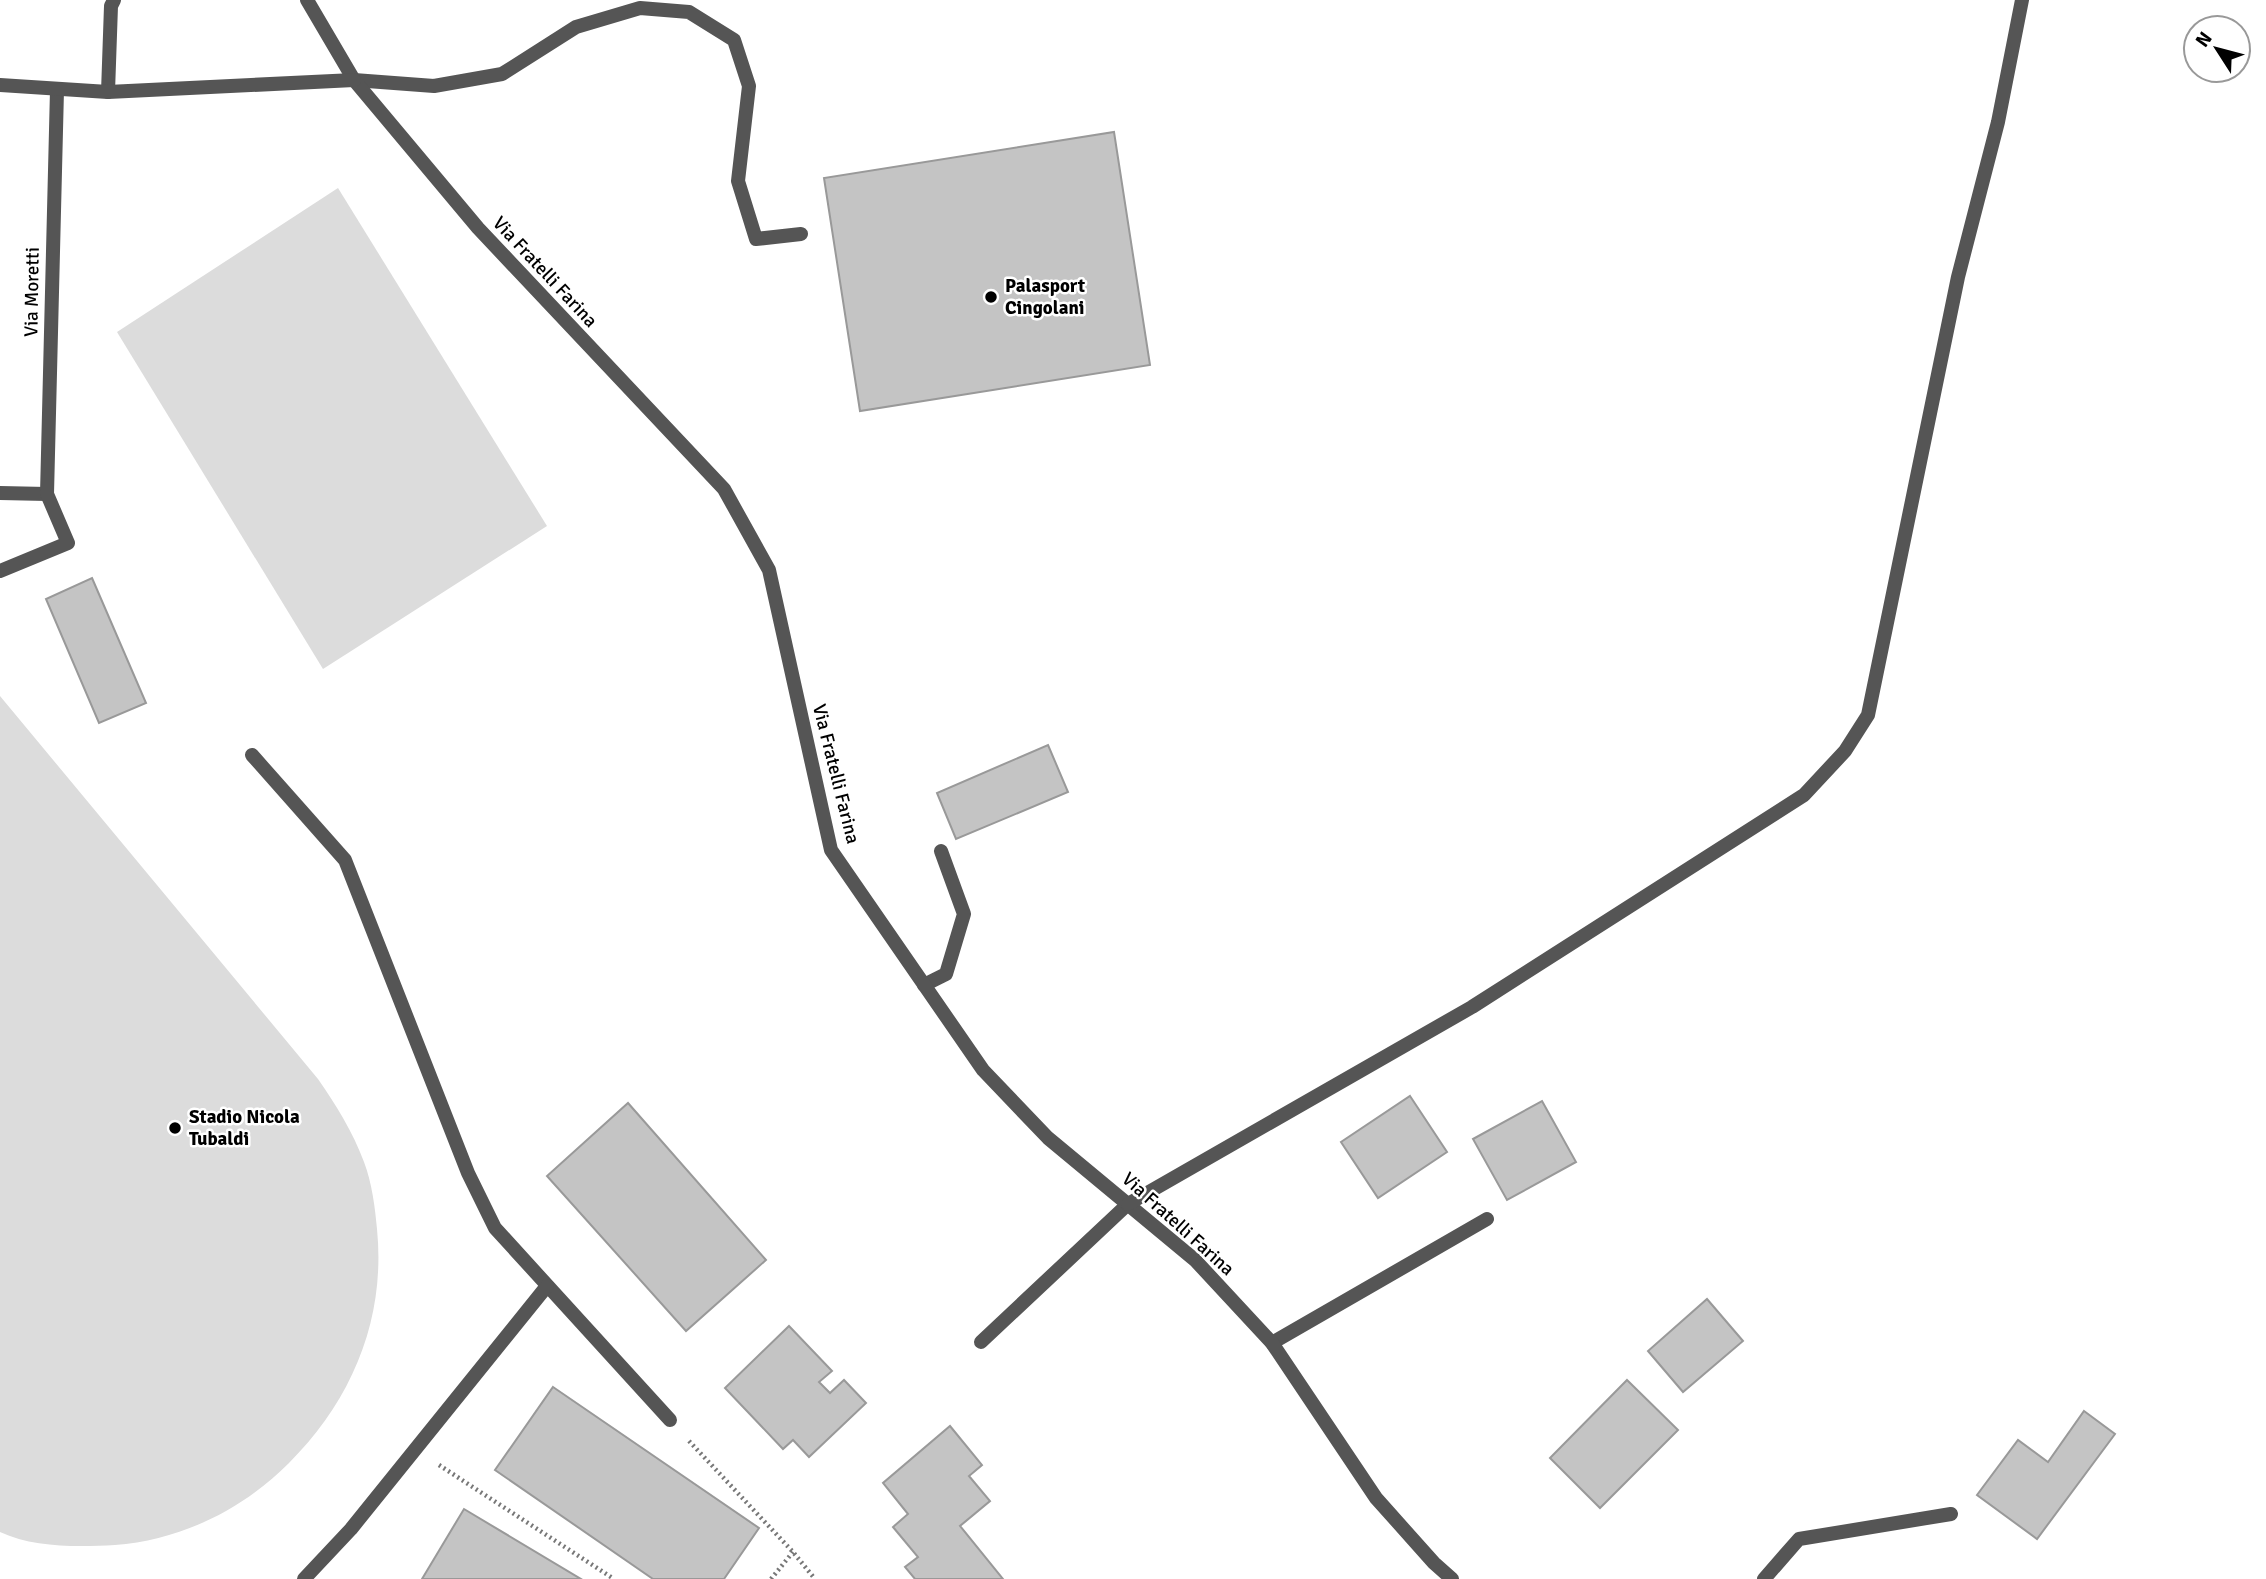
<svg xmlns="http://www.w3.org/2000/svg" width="2266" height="1579" font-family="Signika,sans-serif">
  <rect width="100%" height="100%" fill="#fff"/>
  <g fill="#dcdcdc">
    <polygon points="338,188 547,526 323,669 117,332"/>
    <path d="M 0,696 L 318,1079 C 336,1105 353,1132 364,1162 C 372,1183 375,1207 377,1229 C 386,1319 352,1400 289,1463 C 242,1510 181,1540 115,1545 C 79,1547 34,1548 0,1532 Z"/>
  </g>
  <g fill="#c4c4c4" stroke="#999" stroke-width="2">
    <polygon points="1114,132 1150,365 860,411 824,178"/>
    <polygon points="92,578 146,703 99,723 46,599"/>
    <polygon points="1048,745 1068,792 956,839 937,793"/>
    <polygon points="1410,1096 1447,1152 1378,1198 1341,1142"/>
    <polygon points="1542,1101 1576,1162 1507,1200 1473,1139"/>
    <polygon points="628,1103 766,1260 686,1331 547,1176"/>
    <polygon points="1707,1299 1743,1341 1683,1392 1648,1351"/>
    <polygon points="789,1326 832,1371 819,1382 830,1393 844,1380 866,1403 809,1457 793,1440 783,1449 725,1388"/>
    <polygon points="1627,1380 1678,1430 1600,1508 1550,1458"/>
    <polygon points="553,1387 759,1528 724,1579 653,1579 495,1470"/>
    <polygon points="2084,1411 2115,1434 2037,1539 1977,1495 2018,1440 2048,1462"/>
    <polygon points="950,1426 982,1465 969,1476 990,1501 960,1526 1003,1579 915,1579 905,1567 918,1557 893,1527 908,1514 883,1483"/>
    <polygon points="464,1509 581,1579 422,1579"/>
  </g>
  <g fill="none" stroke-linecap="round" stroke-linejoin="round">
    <g stroke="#777" stroke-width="4.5" stroke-dasharray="2 3.5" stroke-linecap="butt">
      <polyline points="689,1441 793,1552 815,1579"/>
      <polyline points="439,1465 614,1579"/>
      <polyline points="771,1579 793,1552"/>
    </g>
    <g stroke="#555" stroke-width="14">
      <polyline points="354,80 434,86 502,74 576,27 640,8 689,12 734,40 749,86 738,181 756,239 801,234"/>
      <polyline points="108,92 111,6 114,0"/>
      <polyline points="0,493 47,494"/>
      <polyline points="0,571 68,543 47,494 57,90"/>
      <polyline points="252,755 345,860 468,1173 495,1228 670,1420"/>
      <polyline points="924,985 946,974 964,914 941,851"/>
      <polyline points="981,1342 1128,1204"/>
      <polyline points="1272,1343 1487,1219"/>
      <polyline points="1764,1579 1799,1539 1951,1514"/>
    </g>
    <g stroke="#555" stroke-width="14">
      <polyline points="307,0 354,80 478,228 724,489 769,570 831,850 983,1070 1048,1138 1195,1260 1272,1343 1376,1498 1434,1563 1452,1579"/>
      <polyline points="0,85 108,92 354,80"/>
      <polyline points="1128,1204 1472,1007 1804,795 1845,751 1868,715 1958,277 1998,122 2022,0"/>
      <polyline points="304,1579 351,1529 547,1286"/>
    </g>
  </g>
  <g fill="#000" stroke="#fff" stroke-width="2.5">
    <circle cx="991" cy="297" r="7"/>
    <circle cx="175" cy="1128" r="7"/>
  </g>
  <g text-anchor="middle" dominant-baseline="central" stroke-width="5" stroke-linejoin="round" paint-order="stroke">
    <g font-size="19" fill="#000" stroke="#fff">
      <text transform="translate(545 272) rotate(47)">Via Fratelli Farina</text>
      <text transform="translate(32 292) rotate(-89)">Via Moretti</text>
      <text transform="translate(836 774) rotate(76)">Via Fratelli Farina</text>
      <text transform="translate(1178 1224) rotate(42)">Via Fratelli Farina</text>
    </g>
    <g font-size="19" font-weight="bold" fill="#000" stroke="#fff" text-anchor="start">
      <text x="1005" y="286">Palasport<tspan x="1005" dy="22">Cingolani</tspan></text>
      <text x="189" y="1117">Stadio Nicola<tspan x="189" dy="22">Tubaldi</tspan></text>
    </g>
  </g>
  <g transform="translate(2217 49) rotate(306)"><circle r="33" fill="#ffffff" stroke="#999999" stroke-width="2"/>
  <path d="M0-5L12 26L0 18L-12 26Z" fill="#000000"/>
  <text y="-10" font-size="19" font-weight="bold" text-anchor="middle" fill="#000000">N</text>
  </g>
</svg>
